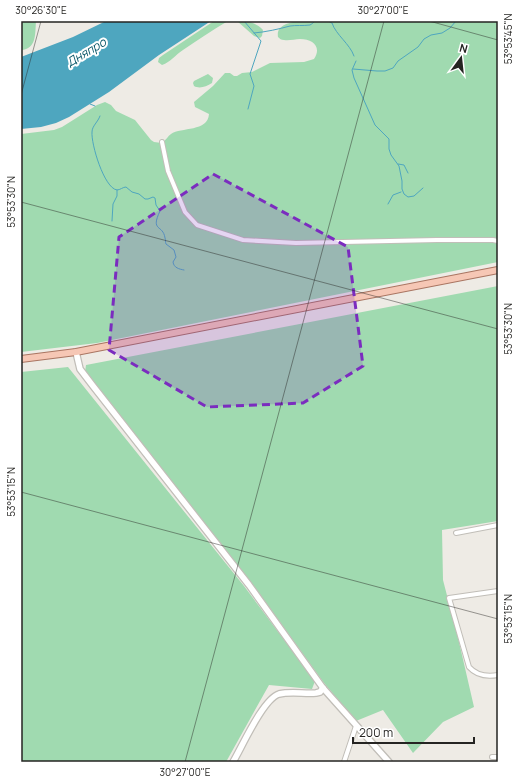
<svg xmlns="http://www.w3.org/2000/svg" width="519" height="783" font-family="Manrope,sans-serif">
  <rect width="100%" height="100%" fill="#eeebe5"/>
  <g fill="#a0dab0">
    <path d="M 21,21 L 36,21 C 35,33 37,49 21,50 Z"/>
    <path d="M 214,21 L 228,21 C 212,30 198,40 183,50 C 175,55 171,62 162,65 L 158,62 L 159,58 L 163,55 Z"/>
    <path d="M 237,21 C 248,21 255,22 263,30 L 262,36 L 260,38 L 254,36 Z"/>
    <path d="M 298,21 L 498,21 L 498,262 L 97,343 L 21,352 L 21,134 L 54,130 L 62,127 L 97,105 L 105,102 L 111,105 L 116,111 L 135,120 L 151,140 L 154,142 L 162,143 C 166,140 168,136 171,134 C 181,127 208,132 209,114 L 195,107 L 194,102 L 213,86 L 225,73 L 230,73 L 234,76 L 237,76 L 242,73 L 252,72 L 270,63 L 304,62 L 314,59 C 322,47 313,39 300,39 C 295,39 289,41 284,40 C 281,40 280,39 278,37 C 276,25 289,23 298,21 Z"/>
    <path d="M 208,74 L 213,78 L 212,83 C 206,87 199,89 194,86 L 193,83 L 194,81 Z"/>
    <polygon points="498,286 498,521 442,530 443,580 459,642 474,707 443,722 413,753 383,710 356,721 324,683 253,585 85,372 86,365"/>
    <polygon points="68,367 244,586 315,681 312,689 269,685 226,762 21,762 21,372"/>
  </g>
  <polygon fill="#4ea6bf" points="106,21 211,21 159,55 109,92 69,117 56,123 41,127 21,129 21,57 73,37"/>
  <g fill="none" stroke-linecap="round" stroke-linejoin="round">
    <g stroke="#4ea6bf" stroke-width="1">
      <polyline points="244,21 261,41 250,74 254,86 248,109"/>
      <path d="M 328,21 L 332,23 C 336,35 350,44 354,56"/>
      <path d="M 254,33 C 266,32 279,29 290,26 C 296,25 303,26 310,25 C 312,24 313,23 315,21"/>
      <polyline points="356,61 352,70 354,78 375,125 389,139 389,149 391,155 399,166 402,181 402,189 404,194 408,197 414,196 423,188"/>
      <polyline points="353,69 377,71 385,71 393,68 398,61 418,47 424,39 431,35 442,33 450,28 456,21"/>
      <polyline points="90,104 95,106"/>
      <path d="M 100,116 C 98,122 92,126 92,132 C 91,144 104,188 117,190 C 120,190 123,187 126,187 L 132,192 L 139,194 L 145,199 L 148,199 L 153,197 L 155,198 L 156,205 L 160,211 C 150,232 163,224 165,238 C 166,240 165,242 166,244 L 174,250 L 176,257 L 173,262 C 174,268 179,269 184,270"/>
      <polyline points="398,164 404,165 408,173"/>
      <polyline points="388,204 393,195 401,192"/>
      <polyline points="112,221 113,204 117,196 117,190"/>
    </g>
    <g stroke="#c1beb8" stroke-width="6">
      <g id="street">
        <polyline points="162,142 168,171 185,212 197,225 243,240 296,243 437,240 493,240 498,241"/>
        <polyline points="456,533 498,525"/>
        <path d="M 498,591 L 449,598 L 469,667 C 477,676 487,677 498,675"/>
        <polyline points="492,757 498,757"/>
        <polyline points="344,762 356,726"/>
      </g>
    </g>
    <g stroke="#c1beb8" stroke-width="8">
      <g id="secondary">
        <polyline points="76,352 80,369 93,386 249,585 323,688 389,762"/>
        <path d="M 233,762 C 242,747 263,699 279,694 C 291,691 304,694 316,693 L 320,692 L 323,688"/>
      </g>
    </g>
    <g stroke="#a97562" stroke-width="8">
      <polyline id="primary" points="21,359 76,352 498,270"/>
    </g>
    <use href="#street" stroke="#fff" stroke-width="4"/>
    <use href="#secondary" stroke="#fff" stroke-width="5.5"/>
    <use href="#primary" stroke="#f6c7b5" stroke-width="6"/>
  </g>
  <path fill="#7b2cbf" fill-opacity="0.2" stroke="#7b2cbf" stroke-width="3" stroke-dasharray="8 5" stroke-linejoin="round" d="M 213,174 L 348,247 L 363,366 L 303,403 L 207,407 L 109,350 L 119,237 Z"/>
  <path fill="none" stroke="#252422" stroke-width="1" stroke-opacity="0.45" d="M 429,21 L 498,40M 21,95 L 41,21M 21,202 L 498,329M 21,492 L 498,619M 185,762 L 384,21"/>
  <g text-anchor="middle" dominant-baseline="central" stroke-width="4" stroke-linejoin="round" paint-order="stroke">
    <g font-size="12" font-style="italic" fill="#055466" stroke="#fff">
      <text transform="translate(86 52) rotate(-31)">Дняпро</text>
    </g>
  </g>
  <rect width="519" height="783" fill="none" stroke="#ffffff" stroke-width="44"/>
  <g transform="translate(461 58) rotate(15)" stroke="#ffffff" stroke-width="3" paint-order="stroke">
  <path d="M0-3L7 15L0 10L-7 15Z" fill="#252422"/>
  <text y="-6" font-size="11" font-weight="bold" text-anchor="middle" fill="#252422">N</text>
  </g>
  <path d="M353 737v6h121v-6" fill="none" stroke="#252422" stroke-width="2"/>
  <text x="359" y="737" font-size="12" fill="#252422" stroke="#ffffff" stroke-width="3" paint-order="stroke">200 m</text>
  <rect x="22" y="22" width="475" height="739" fill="none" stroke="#252422" stroke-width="1.5"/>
  <g font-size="10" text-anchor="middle" fill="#252422">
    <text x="41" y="14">30°26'30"E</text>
    <text x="383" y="14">30°27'00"E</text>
    <text transform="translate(508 39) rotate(-90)" y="4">53°53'45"N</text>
    <text transform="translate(11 202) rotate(-90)" y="4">53°53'30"N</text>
    <text transform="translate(508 329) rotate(-90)" y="4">53°53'30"N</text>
    <text transform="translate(11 492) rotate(-90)" y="4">53°53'15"N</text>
    <text transform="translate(508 619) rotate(-90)" y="4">53°53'15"N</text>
    <text x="185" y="776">30°27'00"E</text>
  </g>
</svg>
